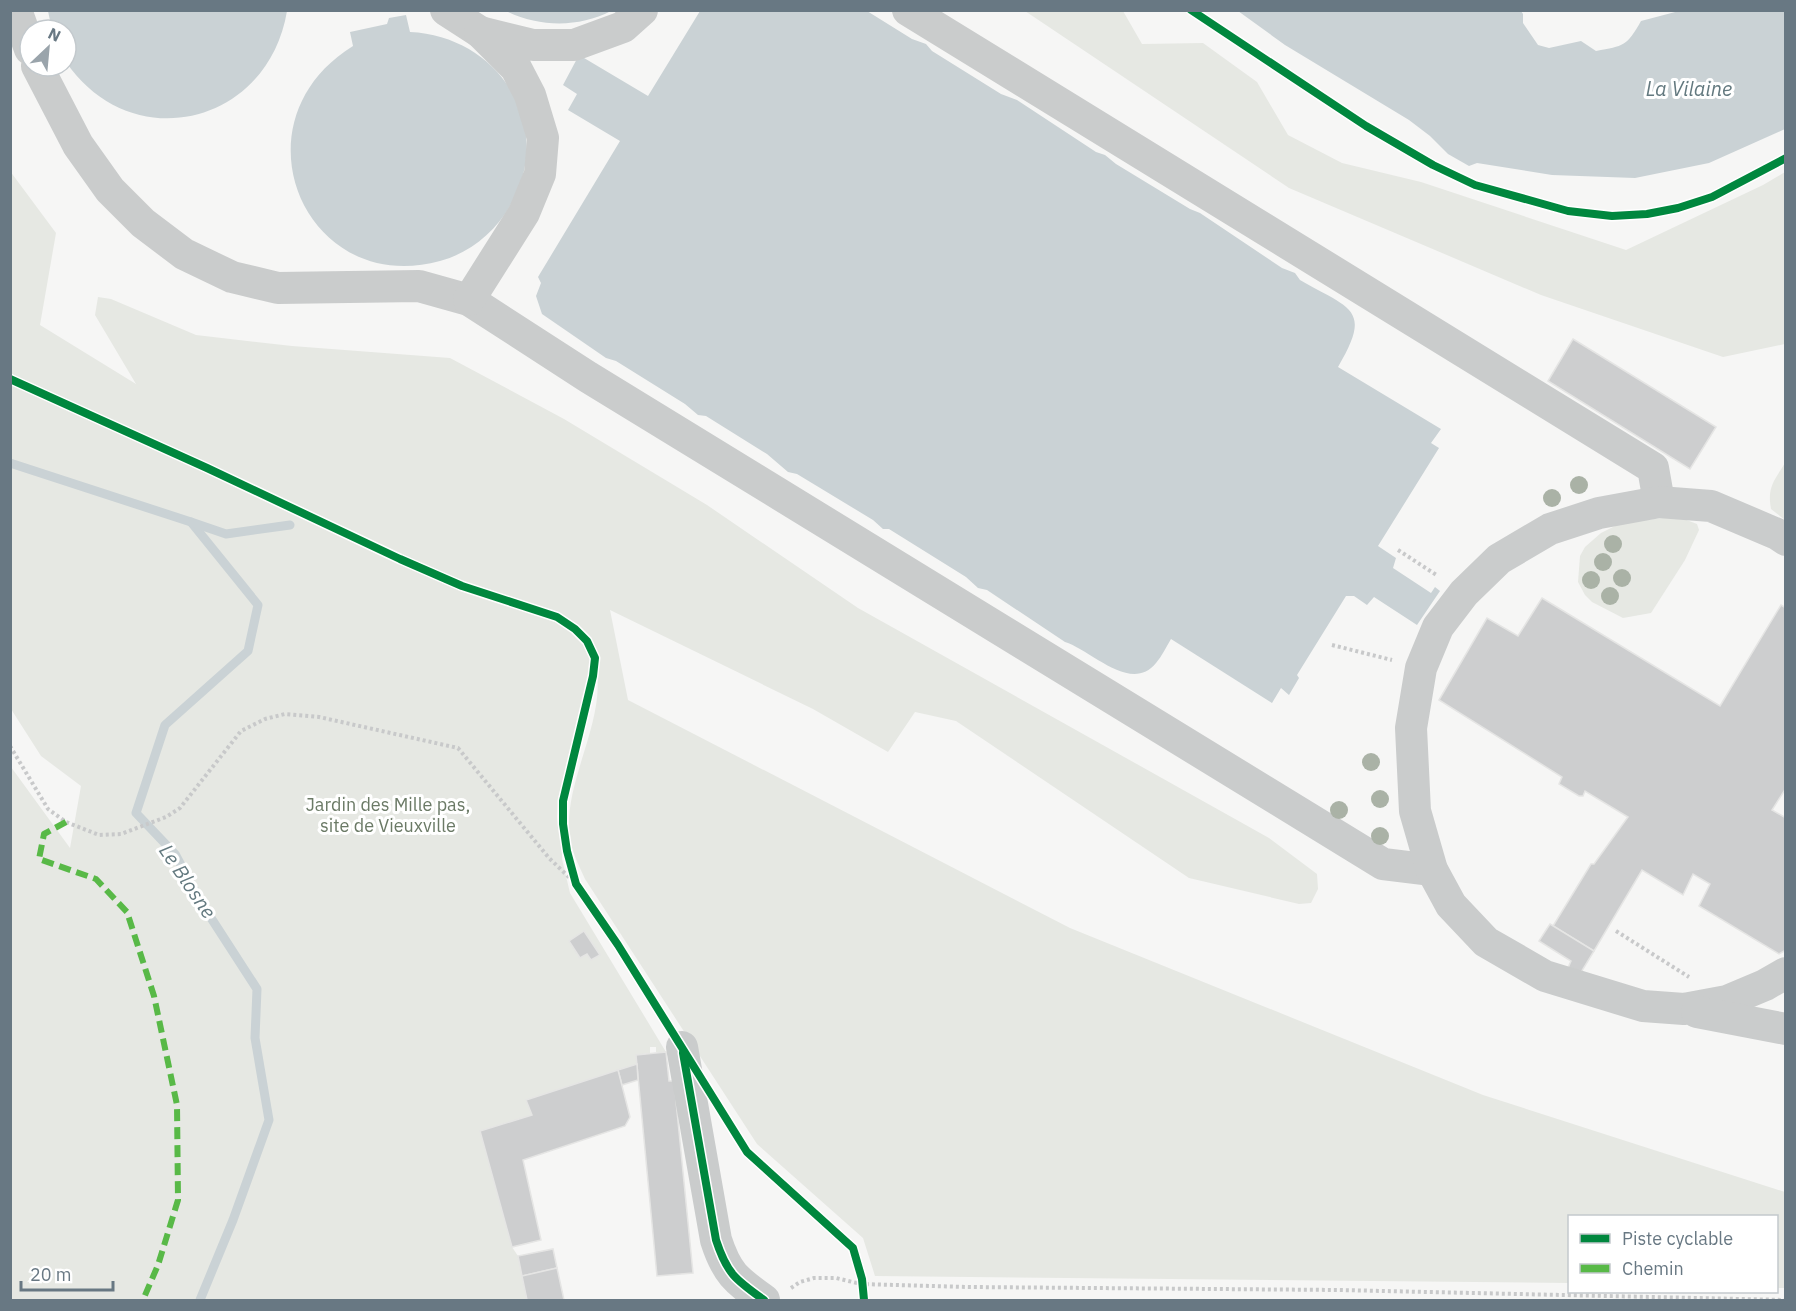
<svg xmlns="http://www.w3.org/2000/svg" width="1796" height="1311" font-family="'IBM Plex Sans',sans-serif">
  <rect width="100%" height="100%" fill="#f6f6f5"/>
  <g fill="#e6e8e3">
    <polygon points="1025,11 1123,11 1142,44 1203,43 1257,82 1288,135 1342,163 1421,182 1626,250 1763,185 1785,172 1785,344 1723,357 1541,295 1289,188"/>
    <path d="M 10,171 L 56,233 L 40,325 L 136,384 L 95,315 L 98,297 L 111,299 L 196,335 L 292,346 L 450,358 L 564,419 L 707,505 L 858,608 L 1269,838 L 1317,874 L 1318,889 L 1311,903 L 1299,904 L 1189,878 L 956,721 L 915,712 L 888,752 L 813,709 L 610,610 L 628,700 L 1070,928 L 1483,1095 L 1785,1192 L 1785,1288 L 1777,1288 L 1776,1216 L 1570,1216 L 1569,1283 L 875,1276 L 863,1238 L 757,1144 L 585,879 C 578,864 570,848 569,831 C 566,774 609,717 595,660 L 559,796 L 557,817 L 562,846 L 562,859 L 570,893 L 666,1052 L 656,1052 L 656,1047 L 650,1047 L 650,1053 L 636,1055 L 637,1064 L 527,1100 L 532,1115 L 480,1131 L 512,1247 L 518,1256 L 527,1300 L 11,1300 L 11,767 L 70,848 L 81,786 L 41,756 L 11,709 Z"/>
    <path d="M 1785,463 L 1786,520 L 1785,520 L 1771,509 C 1767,487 1774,481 1785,463 Z"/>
    <polygon points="1670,517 1684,519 1697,524 1699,530 1685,560 1651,613 1623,618 1592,602 1585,595 1578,582 1580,556 1585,547 1601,533 1621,523"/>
  </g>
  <g fill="#cad2d5">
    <path d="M 48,11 L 287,10 L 287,11 C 268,125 132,158 66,62 L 66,30 L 52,30 Z"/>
    <path d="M 506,11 L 505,11 L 611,11 C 578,28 539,27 506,11 Z"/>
    <path d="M 700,11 L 867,11 L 912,39 L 926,44 L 932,51 L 1001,94 L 1017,100 L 1096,152 L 1105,155 L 1116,164 L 1190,209 L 1200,213 L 1282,268 L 1295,273 L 1300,280 C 1350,309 1373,308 1338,367 L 1441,429 L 1431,443 L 1439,448 L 1378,546 L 1396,558 L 1393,568 L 1431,593 L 1435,587 L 1440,591 L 1417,625 L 1374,597 L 1367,605 L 1354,596 L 1346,596 L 1297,675 L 1299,678 L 1289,695 L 1281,688 L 1272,703 L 1171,639 C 1166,647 1162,656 1156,663 C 1131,694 1091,650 1065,642 L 987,590 L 978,588 L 966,577 L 889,529 L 883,529 L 873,520 L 797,474 L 788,472 L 767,454 L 706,416 L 698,415 L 685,404 L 616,361 L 606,358 L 542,314 L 536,296 L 541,283 L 538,277 L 620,141 L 568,110 L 577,94 L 563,85 L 579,55 L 648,96 Z"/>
    <path d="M 1238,11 L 1521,11 L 1523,14 L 1523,23 L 1538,45 L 1549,48 L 1581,41 L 1596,51 C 1624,46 1627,46 1641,21 L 1679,11 L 1785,11 L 1785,129 L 1709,163 L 1635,178 L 1552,175 L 1477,163 L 1469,166 L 1448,154 L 1430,136 L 1409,120 L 1285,45 Z"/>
    <path d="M 406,15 L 410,32 C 499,36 557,126 510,206 C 495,232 470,253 440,261 C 305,298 230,122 353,46 L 350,32 L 387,24 L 389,18 Z"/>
  </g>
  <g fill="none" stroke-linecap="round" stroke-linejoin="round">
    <g stroke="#cad2d5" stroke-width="9">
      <polyline points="10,463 191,522 258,605 248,651 165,725 136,813 175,854 202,904 257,989 255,1038 269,1120 233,1220 200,1300"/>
      <polyline points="191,522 226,534 290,525"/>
    </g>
  </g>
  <g fill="#cdcecf" stroke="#e5e5e4" stroke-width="1.5">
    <polygon points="1573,339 1716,427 1690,469 1548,381"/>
    <polygon points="1542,598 1720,706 1781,605 1786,608 1786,788 1772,810 1786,818 1786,950 1779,954 1699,906 1710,884 1693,874 1683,895 1642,870 1594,951 1553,926 1591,864 1594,864 1628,817 1585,791 1583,796 1579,796 1559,784 1562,777 1439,700 1487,618 1518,636"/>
    <polygon points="1550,924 1594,951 1580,974 1568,968 1571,961 1539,941"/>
    <polygon points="584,931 600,955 591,960 587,954 580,958 569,941"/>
    <polygon points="666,1052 669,1081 674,1081 693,1273 657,1276 636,1055"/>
    <polygon points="637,1064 638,1080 622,1085 618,1070"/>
    <polygon points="618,1070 630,1117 625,1126 523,1160 541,1240 512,1247 480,1131 532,1115 526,1100"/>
    <polygon points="553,1249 557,1268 522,1276 518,1256"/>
    <polygon points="557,1268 564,1300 527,1300 522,1276"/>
  </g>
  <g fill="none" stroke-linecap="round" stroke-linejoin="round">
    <g stroke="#c8c9ca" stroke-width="4" stroke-dasharray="3 3" stroke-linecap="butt">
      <polyline points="1398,550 1438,576"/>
      <polyline points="1332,645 1392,660"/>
      <polyline points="10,746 48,809 66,822 99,835 121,834 166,817 180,808 241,731 265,719 285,714 319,717 458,748 549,858 576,884"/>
      <polyline points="1616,931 1689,977"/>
      <polyline points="791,1288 800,1282 814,1278 836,1278 861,1284 968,1287 1339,1290 1786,1300"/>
    </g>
    <g stroke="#cacccc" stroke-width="32">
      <polyline points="16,10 30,49"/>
      <polyline points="446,10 480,32"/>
      <polyline points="908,10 1653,468 1659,502"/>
      <polyline points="37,66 78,145 110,190 143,223 184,254 232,277 278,288 419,286 469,300 588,377 1383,864 1432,870"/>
      <polyline points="469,300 524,213 540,174 543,138 530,95 516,68 480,32 533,45 574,45 623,27 642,10"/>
      <polyline points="1786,540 1777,534 1711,506 1659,502 1599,513 1550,529 1499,559 1464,593 1438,627 1421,668 1411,728 1415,811 1432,870 1451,905 1486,942 1545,976 1643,1006 1684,1009 1727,1001 1765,985 1786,973"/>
      <polyline points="1697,1012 1786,1029"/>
      <path d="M 682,1047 L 716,1240 C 727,1274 736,1280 764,1300"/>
    </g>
    <polyline stroke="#58b947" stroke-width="6" stroke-dasharray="12 6" stroke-linecap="butt" points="66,822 44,834 39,859 96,879 127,912 154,996 177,1105 178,1200 158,1265 143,1300"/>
    <g stroke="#fff" stroke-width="11">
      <g id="cycleway">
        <polyline points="1191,10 1366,126 1433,165 1475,185 1568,211 1612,216 1647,214 1678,208 1712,197 1786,158"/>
        <polyline points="10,379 207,468 400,559 462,586 557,617 575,629 587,641 595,658 593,676 563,801 563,824 567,851 576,884 618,945 747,1152 853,1248 862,1279 864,1300"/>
        <path d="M 683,1053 L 716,1240 C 727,1274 736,1280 764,1300"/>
      </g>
    </g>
    <use href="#cycleway" stroke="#00873e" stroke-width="8"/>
  </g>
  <g fill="#aab2a6">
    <circle cx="1579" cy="485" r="9"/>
    <circle cx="1552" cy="498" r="9"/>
    <circle cx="1613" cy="544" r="9"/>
    <circle cx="1603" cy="562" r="9"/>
    <circle cx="1622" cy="578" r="9"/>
    <circle cx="1591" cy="580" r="9"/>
    <circle cx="1610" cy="596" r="9"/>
    <circle cx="1371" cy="762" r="9"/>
    <circle cx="1380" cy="799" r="9"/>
    <circle cx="1339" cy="810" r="9"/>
    <circle cx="1380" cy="836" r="9"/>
  </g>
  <g text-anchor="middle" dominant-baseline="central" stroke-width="6" stroke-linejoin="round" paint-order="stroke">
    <g font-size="18" fill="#6b7a66" stroke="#fff">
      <text x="388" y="804">Jardin des Mille pas,<tspan x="388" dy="21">site de Vieuxville</tspan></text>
    </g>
    <g font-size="20" font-style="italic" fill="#63797f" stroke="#fff">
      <text x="1689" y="88">La Vilaine</text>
      <text transform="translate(188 881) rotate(56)">Le Blosne</text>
    </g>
  </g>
  <rect width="1796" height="1311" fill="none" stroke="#687883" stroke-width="24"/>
  <rect x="1568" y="1215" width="210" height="78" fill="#ffffff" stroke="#c3c9cd" stroke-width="1.5"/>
  <rect x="1580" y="1234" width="30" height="9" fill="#00873e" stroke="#c3c9cd" stroke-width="1.5"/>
  <text x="1622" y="1245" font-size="18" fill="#687883">Piste cyclable</text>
  <rect x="1580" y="1264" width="30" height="9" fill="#58b947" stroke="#c3c9cd" stroke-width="1.5"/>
  <text x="1622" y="1275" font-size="18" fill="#687883">Chemin</text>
  <g transform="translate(48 48) rotate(26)"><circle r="28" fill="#ffffff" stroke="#c3c9cd" stroke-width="1.5"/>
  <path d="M0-4.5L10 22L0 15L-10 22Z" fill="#9aa4ab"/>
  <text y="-9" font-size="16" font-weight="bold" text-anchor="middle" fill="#687883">N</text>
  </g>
  <path d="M21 1281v9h92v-9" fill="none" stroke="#687883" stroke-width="3"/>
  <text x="30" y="1281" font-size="18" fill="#687883" stroke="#ffffff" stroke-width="4.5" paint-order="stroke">20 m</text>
</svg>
